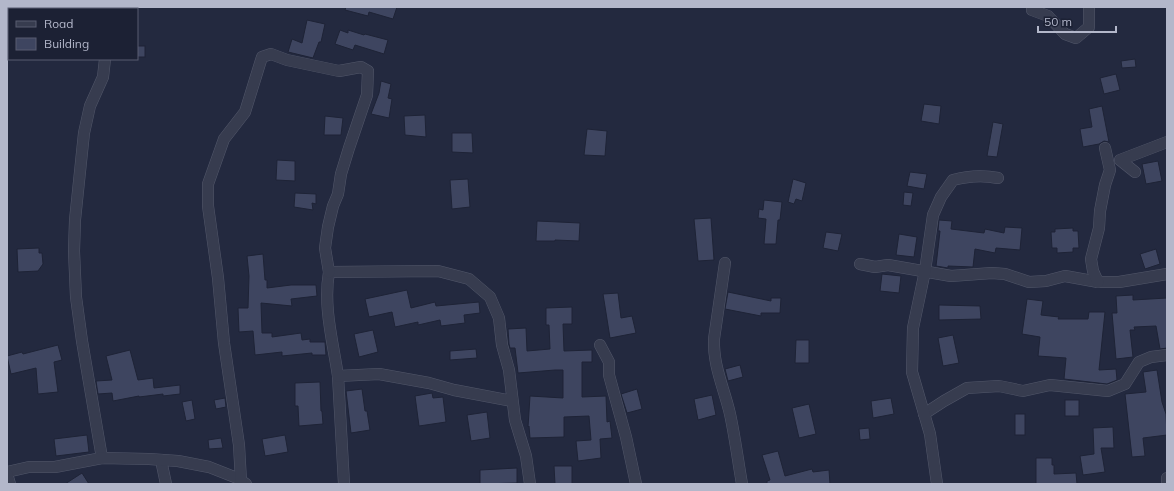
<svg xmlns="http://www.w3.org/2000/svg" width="1174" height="491" font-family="Mulish,sans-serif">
  <rect width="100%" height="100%" fill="#23293f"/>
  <g fill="#3e4560" stroke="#1e2336">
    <polygon points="346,7 397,7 393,19 369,12 368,16 345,10"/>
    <polygon points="307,20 325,24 321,42 319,42 313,58 288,52 292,39 302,43"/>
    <polygon points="340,30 348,33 348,30 364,35 365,34 388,40 384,54 355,45 353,50 335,44"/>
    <rect x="137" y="46" width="8" height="11"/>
    <polygon points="1135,59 1136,67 1122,68 1121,61"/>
    <polygon points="1116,74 1120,90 1104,94 1100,78"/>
    <polygon points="381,81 391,84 388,98 392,99 389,118 371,114 379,93"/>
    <polygon points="924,104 941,106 939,124 921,121"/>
    <polygon points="1102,106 1109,142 1104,141 1099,144 1083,147 1080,129 1092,127 1089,109"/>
    <polygon points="425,115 426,137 405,135 404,116"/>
    <polygon points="325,116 343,118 341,135 324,135"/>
    <polygon points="993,122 1003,124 997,157 987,156"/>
    <polygon points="587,129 607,131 605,156 584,155"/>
    <polygon points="452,133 472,133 473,153 452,152"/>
    <polygon points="277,160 295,161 295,181 276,180"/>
    <polygon points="1158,161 1162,181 1146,184 1142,164"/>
    <polygon points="910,172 927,174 924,189 907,186"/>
    <polygon points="468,179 470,207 452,209 450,180"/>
    <polygon points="793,179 806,183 802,201 796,199 794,204 788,202"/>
    <polygon points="904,192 913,193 911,206 903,205"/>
    <polygon points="295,193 316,194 316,204 312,203 313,210 294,207"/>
    <polygon points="764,200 782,202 780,220 778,220 776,244 764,244 766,219 758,218 759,209 763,210"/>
    <polygon points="711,218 714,260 698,261 694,219"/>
    <polygon points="939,220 952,221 951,229 984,233 985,229 1004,233 1005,227 1022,228 1020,250 996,248 995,253 975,249 973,267 948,266 948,268 936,266 940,231 938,231"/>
    <polygon points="537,221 580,223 579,241 555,240 555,241 536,241"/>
    <polygon points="1073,228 1073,231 1078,231 1079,248 1073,248 1073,252 1057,253 1057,248 1052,248 1051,232 1055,232 1055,229"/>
    <polygon points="826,232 842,234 838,251 823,248"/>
    <polygon points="899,234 917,237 914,257 896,255"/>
    <polygon points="39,248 39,253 42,253 43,264 38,271 18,272 17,249"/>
    <polygon points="1156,249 1160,264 1145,269 1140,254"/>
    <polygon points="263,254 265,280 267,280 267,288 291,285 316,285 317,296 291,299 292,306 261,303 262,333 272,333 272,337 301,333 302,340 310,339 310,342 325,342 326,355 312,355 312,353 282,356 282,352 255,355 253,331 239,332 238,308 248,308 249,276 247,256"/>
    <polygon points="882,274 901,276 899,293 880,291"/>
    <polygon points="407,290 411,308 435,302 436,306 479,302 480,313 464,315 465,323 441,326 440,320 418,325 418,322 395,327 392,312 369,317 365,299"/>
    <polygon points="728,292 771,301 771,298 781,298 780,313 761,313 761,316 725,309"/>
    <polygon points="618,293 621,318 632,316 636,333 610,338 603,294"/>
    <polygon points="1133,295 1133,300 1167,298 1167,348 1160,349 1156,326 1134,327 1135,330 1130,330 1133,357 1116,359 1112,313 1117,313 1116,296"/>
    <polygon points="1027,299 1043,301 1041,315 1059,317 1058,319 1088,319 1089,312 1105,312 1099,370 1116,369 1117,380 1107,384 1064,379 1066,358 1038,356 1040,337 1022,334"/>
    <polygon points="939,305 980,306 981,319 939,320"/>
    <polygon points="572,307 572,324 563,324 564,351 592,350 592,362 582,362 582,397 606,396 607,422 610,421 612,438 600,439 601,458 578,461 576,441 591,440 589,416 564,417 564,437 530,438 529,426 528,427 530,396 563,398 563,370 555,370 518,373 515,348 510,348 509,344 508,329 526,328 527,351 550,349 549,325 546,325 546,308"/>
    <polygon points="373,330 378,352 359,357 354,334"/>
    <polygon points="953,335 959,363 943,366 938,338"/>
    <polygon points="796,340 809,340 809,363 795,363"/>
    <polygon points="58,345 62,360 54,362 58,392 38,394 36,368 11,374 7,356 22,352 23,354"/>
    <polygon points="476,349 477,358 450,360 450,351"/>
    <polygon points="130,350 138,380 153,378 154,388 180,385 180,394 163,396 163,394 139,397 139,396 113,401 112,393 98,394 96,381 112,380 106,356"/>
    <polygon points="740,365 743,377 728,381 725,369"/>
    <polygon points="1157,370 1162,402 1166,414 1167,435 1143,438 1145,456 1132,457 1125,394 1146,392 1143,372"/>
    <polygon points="320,382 321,411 322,411 323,424 299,426 298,406 295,406 295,383"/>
    <polygon points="362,389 365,411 367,411 370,430 351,433 346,391"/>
    <polygon points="637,389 642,409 627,413 621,394"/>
    <polygon points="432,393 433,398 443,397 446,422 419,426 415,396"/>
    <polygon points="712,395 716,415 698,420 694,399"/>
    <polygon points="225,398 226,407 216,409 214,400"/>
    <polygon points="891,398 894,414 873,418 871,401"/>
    <polygon points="192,400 195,419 186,421 182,402"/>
    <rect x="1065" y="400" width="14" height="16"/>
    <polygon points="809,404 816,434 799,438 792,408"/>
    <polygon points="487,412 490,438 471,441 467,415"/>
    <rect x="1015" y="414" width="10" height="21"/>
    <polygon points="1113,427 1114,448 1101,448 1105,472 1083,475 1080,456 1094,454 1093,428"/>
    <polygon points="869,428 870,439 860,440 859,429"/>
    <polygon points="87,435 89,452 56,456 54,439"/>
    <polygon points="285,435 288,452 265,456 262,439"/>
    <polygon points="221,438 223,448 209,449 208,440"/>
    <polygon points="778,451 785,476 812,469 813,472 829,470 830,484 767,484 767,481 770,480 762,455"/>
    <polygon points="1036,458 1052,458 1052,465 1054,465 1054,474 1076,473 1077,484 1036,484"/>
    <polygon points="554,466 572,466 572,484 555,484"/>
    <polygon points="517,468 517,483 480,484 480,470"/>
    <polygon points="82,473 89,484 65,484"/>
  </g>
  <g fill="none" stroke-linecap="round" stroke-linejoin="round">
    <g stroke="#52576a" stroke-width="12">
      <g id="street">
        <polyline points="93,7 94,9"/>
        <polyline points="1032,7 1032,10 1048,16 1065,34 1076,38 1089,27 1089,7"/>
        <polyline points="7,39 9,39"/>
        <polyline points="1135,172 1120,160 1167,142"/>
        <path d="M 725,263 L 714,339 C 713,366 724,388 730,414 C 735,437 738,461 742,484"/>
        <polyline points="860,264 875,267 888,265 951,276 992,273 1005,274 1029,282 1046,281 1065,276 1098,282 1119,282 1167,274"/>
        <polyline points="1098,282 1093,271 1091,259 1099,228 1100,211 1105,185 1110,170 1105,148"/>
        <polyline points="600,345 609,362 609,375 626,437 636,484"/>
        <polyline points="338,376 344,484"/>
        <path d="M 512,401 L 454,390 L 429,383 L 379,374 L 338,376 C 333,342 323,307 329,272 L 438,271 L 469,279 L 490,297 L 499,318 L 502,345 L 509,370 L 515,420 L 526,456 L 530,484"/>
        <polyline points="924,414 944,401 967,388 999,386 1023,391 1050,385 1108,391 1125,384 1139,362 1151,357 1167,355"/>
        <polyline points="102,458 82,341 76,297 74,251 75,220 84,133 90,106 103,77 105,59"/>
        <polyline points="161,460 166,484"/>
        <polyline points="7,472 29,467 55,467 102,458 149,459 178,461 209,467 237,478 246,484"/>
        <polyline points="7,474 10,484"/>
        <polyline points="241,481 239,445 224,343 218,278 208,206 208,184 224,139 245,112 262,57 271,54 287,60 339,71 361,67 368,71 367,95 349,148 341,174 338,194 333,206 328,227 325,248 329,272"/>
        <path d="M 937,484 L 930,434 L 912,372 L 913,328 L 925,271 L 933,215 L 941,197 L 953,180 C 968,176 983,175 998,178"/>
        <polyline points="1167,484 1167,478"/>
      </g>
    </g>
    <use href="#street" stroke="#373c4f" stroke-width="11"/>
  </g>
  <rect width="1174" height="491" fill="none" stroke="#b3b7ca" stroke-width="16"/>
  <rect x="8" y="8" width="130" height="52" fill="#1c2134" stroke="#585d70"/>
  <rect x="16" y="21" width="20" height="6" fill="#373c4f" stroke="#585d70"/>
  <text x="44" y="28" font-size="12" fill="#b3b7ca">Road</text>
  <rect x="16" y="38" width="20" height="12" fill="#3e4560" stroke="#585d70"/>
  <text x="44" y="48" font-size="12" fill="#b3b7ca">Building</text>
  <path d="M1038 26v6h78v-6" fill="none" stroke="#b3b7ca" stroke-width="2"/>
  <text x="1044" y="26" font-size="12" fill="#b3b7ca" stroke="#1c2134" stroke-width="3" paint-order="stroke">50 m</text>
</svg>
